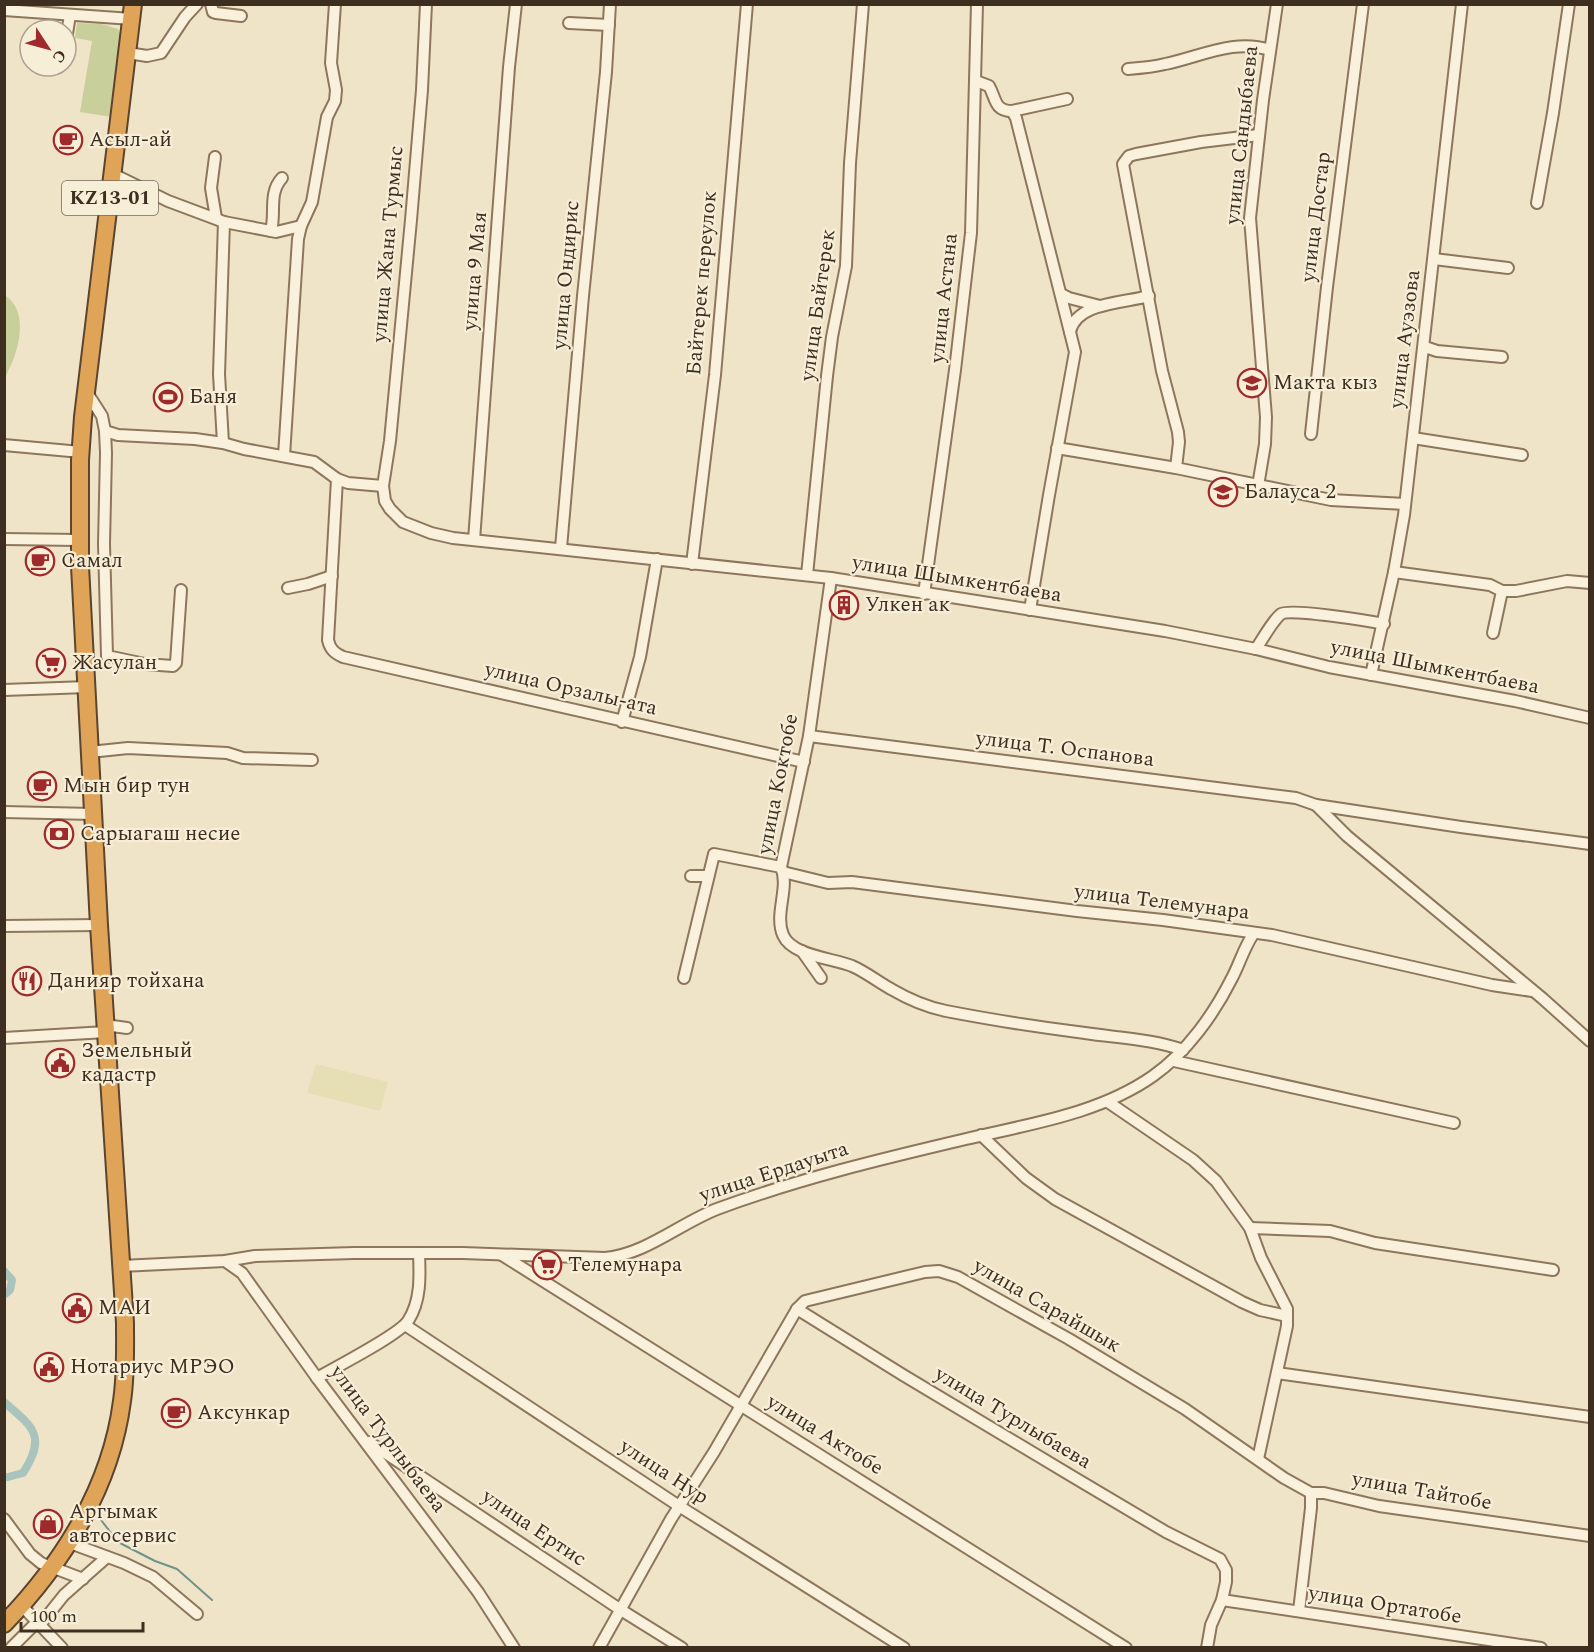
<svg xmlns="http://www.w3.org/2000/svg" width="1594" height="1652" font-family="Spectral,serif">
  <rect width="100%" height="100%" fill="#f0e4c8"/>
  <polygon fill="#e6deb5" points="316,1064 388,1082 380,1111 307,1093"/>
  <g fill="#c9cf9b">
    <polygon points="77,23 102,24 118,29 122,37 112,117 80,112 92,41 75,38"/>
    <path d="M 5,295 C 31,313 18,354 5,377 Z"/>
  </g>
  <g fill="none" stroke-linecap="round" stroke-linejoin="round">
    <polyline stroke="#6f938a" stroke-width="2" points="101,1520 118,1542 155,1561 177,1569 212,1600"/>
    <g stroke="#a9c4bc" stroke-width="8">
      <polyline points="4,1271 12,1280 10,1290 4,1295"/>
      <path d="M 4,1402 C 33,1427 47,1436 23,1473 L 4,1478"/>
    </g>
    <g stroke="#8d765c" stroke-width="14">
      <g id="minor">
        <polyline points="211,4 213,12 216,13 241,16"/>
        <polyline points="426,4 422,90 411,220 390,441 383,486 385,501 390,509 403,522 431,533 453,538 831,578 1165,631 1256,649 1329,667 1515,701 1590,718"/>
        <polyline points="4,10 132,19"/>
        <polyline points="569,23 609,25"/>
        <polyline points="66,40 70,15"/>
        <polyline points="128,53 147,56 161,53 185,17 197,4"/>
        <path d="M 1128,69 C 1141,68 1153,67 1165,64 C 1200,57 1234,38 1270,50"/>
        <path d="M 976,81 L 989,86 C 996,98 994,111 1012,111 L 1067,99"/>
        <polyline points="1012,111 1016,118 1075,352 1049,495 1030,610"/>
        <polyline points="215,157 211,188 216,218"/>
        <polyline points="113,174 168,201 224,222 276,232 301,226"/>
        <polyline points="1537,203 1553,113 1569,4"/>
        <path d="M 271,231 C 276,213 268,193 282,178"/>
        <polyline points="1434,259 1508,268"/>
        <polyline points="1061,294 1069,298 1100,306"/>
        <path d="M 1070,332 C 1076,302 1125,303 1149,296"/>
        <polyline points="1425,347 1437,351 1502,357"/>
        <polyline points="86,391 102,416 105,431 106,453 104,544 107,656 145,664 173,666 176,663 181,590"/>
        <polyline points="105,431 118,435 195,439 223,443 244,449 314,462 337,479 348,483 383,486"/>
        <polyline points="1311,434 1327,287 1363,4"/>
        <polyline points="1413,438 1522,455"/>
        <polyline points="223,443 219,374 224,222"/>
        <polyline points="4,445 81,452"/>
        <polyline points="1057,448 1176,468 1331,500 1405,504"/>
        <polyline points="284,456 298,239 301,226 312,202 327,117 335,101 336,90 331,63 335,4"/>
        <polyline points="1176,468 1179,442 1178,432 1162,371 1123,164 1129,156 1136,154 1201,142 1259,135"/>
        <path d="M 337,479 L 328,640 C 330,649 334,653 343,657 L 804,762"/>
        <polyline points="1258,486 1265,444 1266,417 1250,218 1263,100 1277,4"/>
        <polyline points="4,539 79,540"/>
        <polyline points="474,540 509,67 516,4"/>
        <polyline points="561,548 583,296 606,72 610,4"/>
        <polyline points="692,564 715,375 747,4"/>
        <polyline points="1394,572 1490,585 1502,591 1516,591 1567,581 1590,583"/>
        <polyline points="807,575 827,376 832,337 846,266 850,163 863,4"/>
        <path d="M 831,578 L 809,736 L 781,867 C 790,887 774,914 783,935 C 792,956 832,958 852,966 C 866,972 878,982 891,989 C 908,999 926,1007 946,1011 C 992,1020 1038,1027 1085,1033 C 1118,1038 1152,1039 1183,1050"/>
        <polyline points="288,588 308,584 332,576"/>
        <polyline points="924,594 955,370 971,233 977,4"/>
        <polyline points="1493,633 1502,591"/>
        <path d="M 1256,649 C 1262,640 1273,620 1281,614 C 1290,608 1369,621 1384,624"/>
        <polyline points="1371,675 1394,572 1404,515 1462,4"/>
        <polyline points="4,690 87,687"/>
        <polyline points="622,722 640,657 657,559"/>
        <polyline points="809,736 1296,798 1316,805 1461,827 1590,844"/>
        <polyline points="90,752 128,748 227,753 243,758 312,760"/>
        <polyline points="1316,805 1347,836 1542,998 1590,1041"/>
        <polyline points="4,812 93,814"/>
        <polyline points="783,872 828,883 852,882 1077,911 1163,920 1272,935 1492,985 1532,991"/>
        <polyline points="691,876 708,876"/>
        <polyline points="4,926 99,925"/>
        <polyline points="802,951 821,978"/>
        <polyline points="684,978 714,854 781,867"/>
        <polyline points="105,1025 127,1028"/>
        <polyline points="4,1038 106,1032"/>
        <polyline points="1174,1061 1454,1123"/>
        <polyline points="1108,1102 1193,1160 1216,1181 1250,1228 1261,1258 1287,1309 1287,1326 1258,1459"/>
        <polyline points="981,1135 1026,1178 1055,1199 1242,1302 1260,1310 1287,1316"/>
        <polyline points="1250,1228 1330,1231 1375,1243 1553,1270"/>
        <polyline points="502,1255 1126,1648"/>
        <polyline points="225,1261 242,1273 317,1378 478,1592 514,1648"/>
        <path d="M 121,1266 L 225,1261 L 255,1256 L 354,1253 L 463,1253 L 605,1258 C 646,1254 679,1224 717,1209 C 798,1179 881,1159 966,1139 C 1029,1124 1099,1114 1153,1076 C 1187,1052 1214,1014 1232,978 C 1240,963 1244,947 1254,933"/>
        <polyline points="797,1309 903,1375 1075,1478 1166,1532 1220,1559 1226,1570 1226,1582 1222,1600 1211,1625 1207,1648"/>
        <polyline points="405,1325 679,1506 904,1648"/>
        <polyline points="1277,1373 1590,1417"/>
        <path d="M 317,1378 C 334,1368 399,1335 408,1321 C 421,1301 420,1277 419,1253"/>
        <polyline points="369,1442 621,1610 682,1648"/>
        <polyline points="4,1519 30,1554 41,1563 83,1579"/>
        <polyline points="70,1543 124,1563 153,1577 197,1614"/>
        <polyline points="1222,1600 1541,1648"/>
        <polyline points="22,1606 62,1648"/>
        <polyline points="1299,1611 1311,1508 1311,1493"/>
        <polyline points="40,1625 64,1595 107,1557"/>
        <polyline points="11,1648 37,1622"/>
        <polyline points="599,1648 671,1519 714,1452 797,1309 805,1301 925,1272 939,1271 958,1277 1069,1339 1185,1409 1284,1478 1311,1493 1324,1493 1379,1506 1590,1536"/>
      </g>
    </g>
    <g stroke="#5b4430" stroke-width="20">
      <path id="highway" d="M 4,1624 C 63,1563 111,1487 122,1401 C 126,1375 125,1349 125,1323 L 99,925 L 80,566 L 80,460 L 83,417 L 133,4"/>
    </g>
    <use href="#minor" stroke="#faf1dc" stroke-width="10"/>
    <use href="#highway" stroke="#e0a458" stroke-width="16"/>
  </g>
  <defs>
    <g id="cafe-ring" transform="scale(1.5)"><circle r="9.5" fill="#f7eed8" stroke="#9e2a2b" stroke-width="1.5"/><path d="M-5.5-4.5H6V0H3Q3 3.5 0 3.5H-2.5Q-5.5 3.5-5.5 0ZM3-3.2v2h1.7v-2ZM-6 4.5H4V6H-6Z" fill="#9e2a2b"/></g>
    <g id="school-ring" transform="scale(1.5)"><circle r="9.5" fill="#f7eed8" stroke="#9e2a2b" stroke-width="1.5"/><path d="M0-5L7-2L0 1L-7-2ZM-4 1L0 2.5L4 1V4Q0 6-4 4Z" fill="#9e2a2b"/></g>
    <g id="stadium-ring" transform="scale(1.5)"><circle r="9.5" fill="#f7eed8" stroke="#9e2a2b" stroke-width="1.5"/><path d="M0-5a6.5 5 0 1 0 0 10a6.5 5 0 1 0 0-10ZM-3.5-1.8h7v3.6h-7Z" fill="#9e2a2b"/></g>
    <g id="building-ring" transform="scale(1.5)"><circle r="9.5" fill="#f7eed8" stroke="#9e2a2b" stroke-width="1.5"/><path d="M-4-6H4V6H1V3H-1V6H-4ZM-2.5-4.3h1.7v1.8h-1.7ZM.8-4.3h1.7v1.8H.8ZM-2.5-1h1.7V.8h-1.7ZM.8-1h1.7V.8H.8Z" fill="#9e2a2b"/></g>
    <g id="supermarket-ring" transform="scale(1.5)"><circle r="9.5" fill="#f7eed8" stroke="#9e2a2b" stroke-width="1.5"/><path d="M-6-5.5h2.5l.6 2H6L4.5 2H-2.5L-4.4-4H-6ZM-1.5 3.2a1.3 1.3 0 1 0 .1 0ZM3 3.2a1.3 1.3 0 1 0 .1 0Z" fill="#9e2a2b"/></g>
    <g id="bank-ring" transform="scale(1.5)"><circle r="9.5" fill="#f7eed8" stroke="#9e2a2b" stroke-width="1.5"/><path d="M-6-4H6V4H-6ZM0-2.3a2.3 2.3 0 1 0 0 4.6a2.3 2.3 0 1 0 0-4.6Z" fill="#9e2a2b"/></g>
    <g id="restaurant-ring" transform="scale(1.5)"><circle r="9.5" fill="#f7eed8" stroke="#9e2a2b" stroke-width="1.5"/><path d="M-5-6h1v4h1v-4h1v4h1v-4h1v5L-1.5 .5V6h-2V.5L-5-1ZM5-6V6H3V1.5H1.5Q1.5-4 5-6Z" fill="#9e2a2b"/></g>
    <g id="civic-ring" transform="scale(1.5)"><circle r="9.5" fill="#f7eed8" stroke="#9e2a2b" stroke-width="1.5"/><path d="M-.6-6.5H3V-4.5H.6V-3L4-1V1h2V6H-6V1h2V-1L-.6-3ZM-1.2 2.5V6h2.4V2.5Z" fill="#9e2a2b"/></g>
    <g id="shop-ring" transform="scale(1.5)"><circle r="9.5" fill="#f7eed8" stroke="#9e2a2b" stroke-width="1.5"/><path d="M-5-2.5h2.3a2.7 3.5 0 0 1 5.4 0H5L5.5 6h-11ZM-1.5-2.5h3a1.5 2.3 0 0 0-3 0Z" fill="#9e2a2b"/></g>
  </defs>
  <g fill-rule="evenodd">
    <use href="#cafe-ring" x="68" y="140"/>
    <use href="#school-ring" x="1252" y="383"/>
    <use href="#stadium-ring" x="168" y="397"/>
    <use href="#school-ring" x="1223" y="492"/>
    <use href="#cafe-ring" x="40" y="561"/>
    <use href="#building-ring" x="844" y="605"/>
    <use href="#supermarket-ring" x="51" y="663"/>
    <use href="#cafe-ring" x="42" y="786"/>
    <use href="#bank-ring" x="59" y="834"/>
    <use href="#restaurant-ring" x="27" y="981"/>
    <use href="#civic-ring" x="60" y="1063"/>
    <use href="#supermarket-ring" x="547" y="1265"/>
    <use href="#civic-ring" x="77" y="1308"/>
    <use href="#civic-ring" x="49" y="1367"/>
    <use href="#cafe-ring" x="176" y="1413"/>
    <use href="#shop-ring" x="48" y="1524"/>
  </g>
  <g text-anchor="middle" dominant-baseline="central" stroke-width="4.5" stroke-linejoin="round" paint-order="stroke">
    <rect fill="#f7eed8" stroke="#756857" stroke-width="1.5" x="62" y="181" width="96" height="34" rx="4.5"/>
    <g font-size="20" font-weight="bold" fill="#3d2e20">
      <text x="110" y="198">KZ13-01</text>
    </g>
    <g font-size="21" fill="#3d2e20" stroke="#f7eed8">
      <text transform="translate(1242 135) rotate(-84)">улица Сандыбаева</text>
      <text transform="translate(1316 217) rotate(-83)">улица Достар</text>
      <text transform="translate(388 244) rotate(-85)">улица Жана Турмыс</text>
      <text transform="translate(475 271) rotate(-85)">улица 9 Мая</text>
      <text transform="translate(566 275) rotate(-85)">улица Ондирис</text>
      <text transform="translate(702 283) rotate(-85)">Байтерек переулок</text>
      <text transform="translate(944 298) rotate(-84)">улица Астана</text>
      <text transform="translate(818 305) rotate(-82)">улица Байтерек</text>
      <text transform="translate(1405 339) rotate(-83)">улица Ауэзова</text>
      <text transform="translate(957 579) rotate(9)">улица Шымкентбаева</text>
      <text transform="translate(1435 667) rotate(11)">улица Шымкентбаева</text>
      <text transform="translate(571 689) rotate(13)">улица Орзалы-ата</text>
      <text transform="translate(1065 749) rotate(7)">улица Т. Оспанова</text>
      <text transform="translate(778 784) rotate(-79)">улица Коктобе</text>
      <text transform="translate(1162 902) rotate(7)">улица Телемунара</text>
      <text transform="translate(774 1172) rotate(-18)">улица Ердауыта</text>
      <text transform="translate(1047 1306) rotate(30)">улица Сарайшык</text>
      <text transform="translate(1013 1418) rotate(31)">улица Турлыбаева</text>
      <text transform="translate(825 1435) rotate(32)">улица Актобе</text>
      <text transform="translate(388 1439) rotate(53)">улица Турлыбаева</text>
      <text transform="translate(664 1472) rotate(33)">улица Нур</text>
      <text transform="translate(1422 1491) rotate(10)">улица Тайтобе</text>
      <text transform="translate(534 1528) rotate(34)">улица Ертис</text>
      <text transform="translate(1385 1605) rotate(9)">улица Ортатобе</text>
    </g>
    <g font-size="21" fill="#3d2e20" stroke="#f7eed8" text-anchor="start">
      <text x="89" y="140">Асыл-ай</text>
      <text x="1273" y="383">Макта кыз</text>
      <text x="189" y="397">Баня</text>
      <text x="1244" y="492">Балауса 2</text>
      <text x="61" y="561">Самал</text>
      <text x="865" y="605">Улкен ак</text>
      <text x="72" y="663">Жасулан</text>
      <text x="63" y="786">Мын бир тун</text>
      <text x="80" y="834">Сарыагаш несие</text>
      <text x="48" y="981">Данияр тойхана</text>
      <text x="81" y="1051">Земельный<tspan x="81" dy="24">кадастр</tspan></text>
      <text x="568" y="1265">Телемунара</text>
      <text x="98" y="1308">МАИ</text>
      <text x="70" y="1367">Нотариус МРЭО</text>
      <text x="197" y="1413">Аксункар</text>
      <text x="69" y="1512">Аргымак<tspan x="69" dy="24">автосервис</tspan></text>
    </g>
  </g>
  <rect width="1594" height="1652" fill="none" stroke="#3d2e20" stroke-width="12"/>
  <g transform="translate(48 48) rotate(126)"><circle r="28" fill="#f7eed8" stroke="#ada18e" stroke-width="1.5"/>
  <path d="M0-4.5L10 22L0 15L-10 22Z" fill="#9e2a2b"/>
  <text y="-9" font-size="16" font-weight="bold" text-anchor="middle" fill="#3d2e20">С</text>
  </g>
  <path d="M21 1622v9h122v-9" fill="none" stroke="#3d2e20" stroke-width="3"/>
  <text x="30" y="1622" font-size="18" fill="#3d2e20" stroke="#f7eed8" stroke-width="4.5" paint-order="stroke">100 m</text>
</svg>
